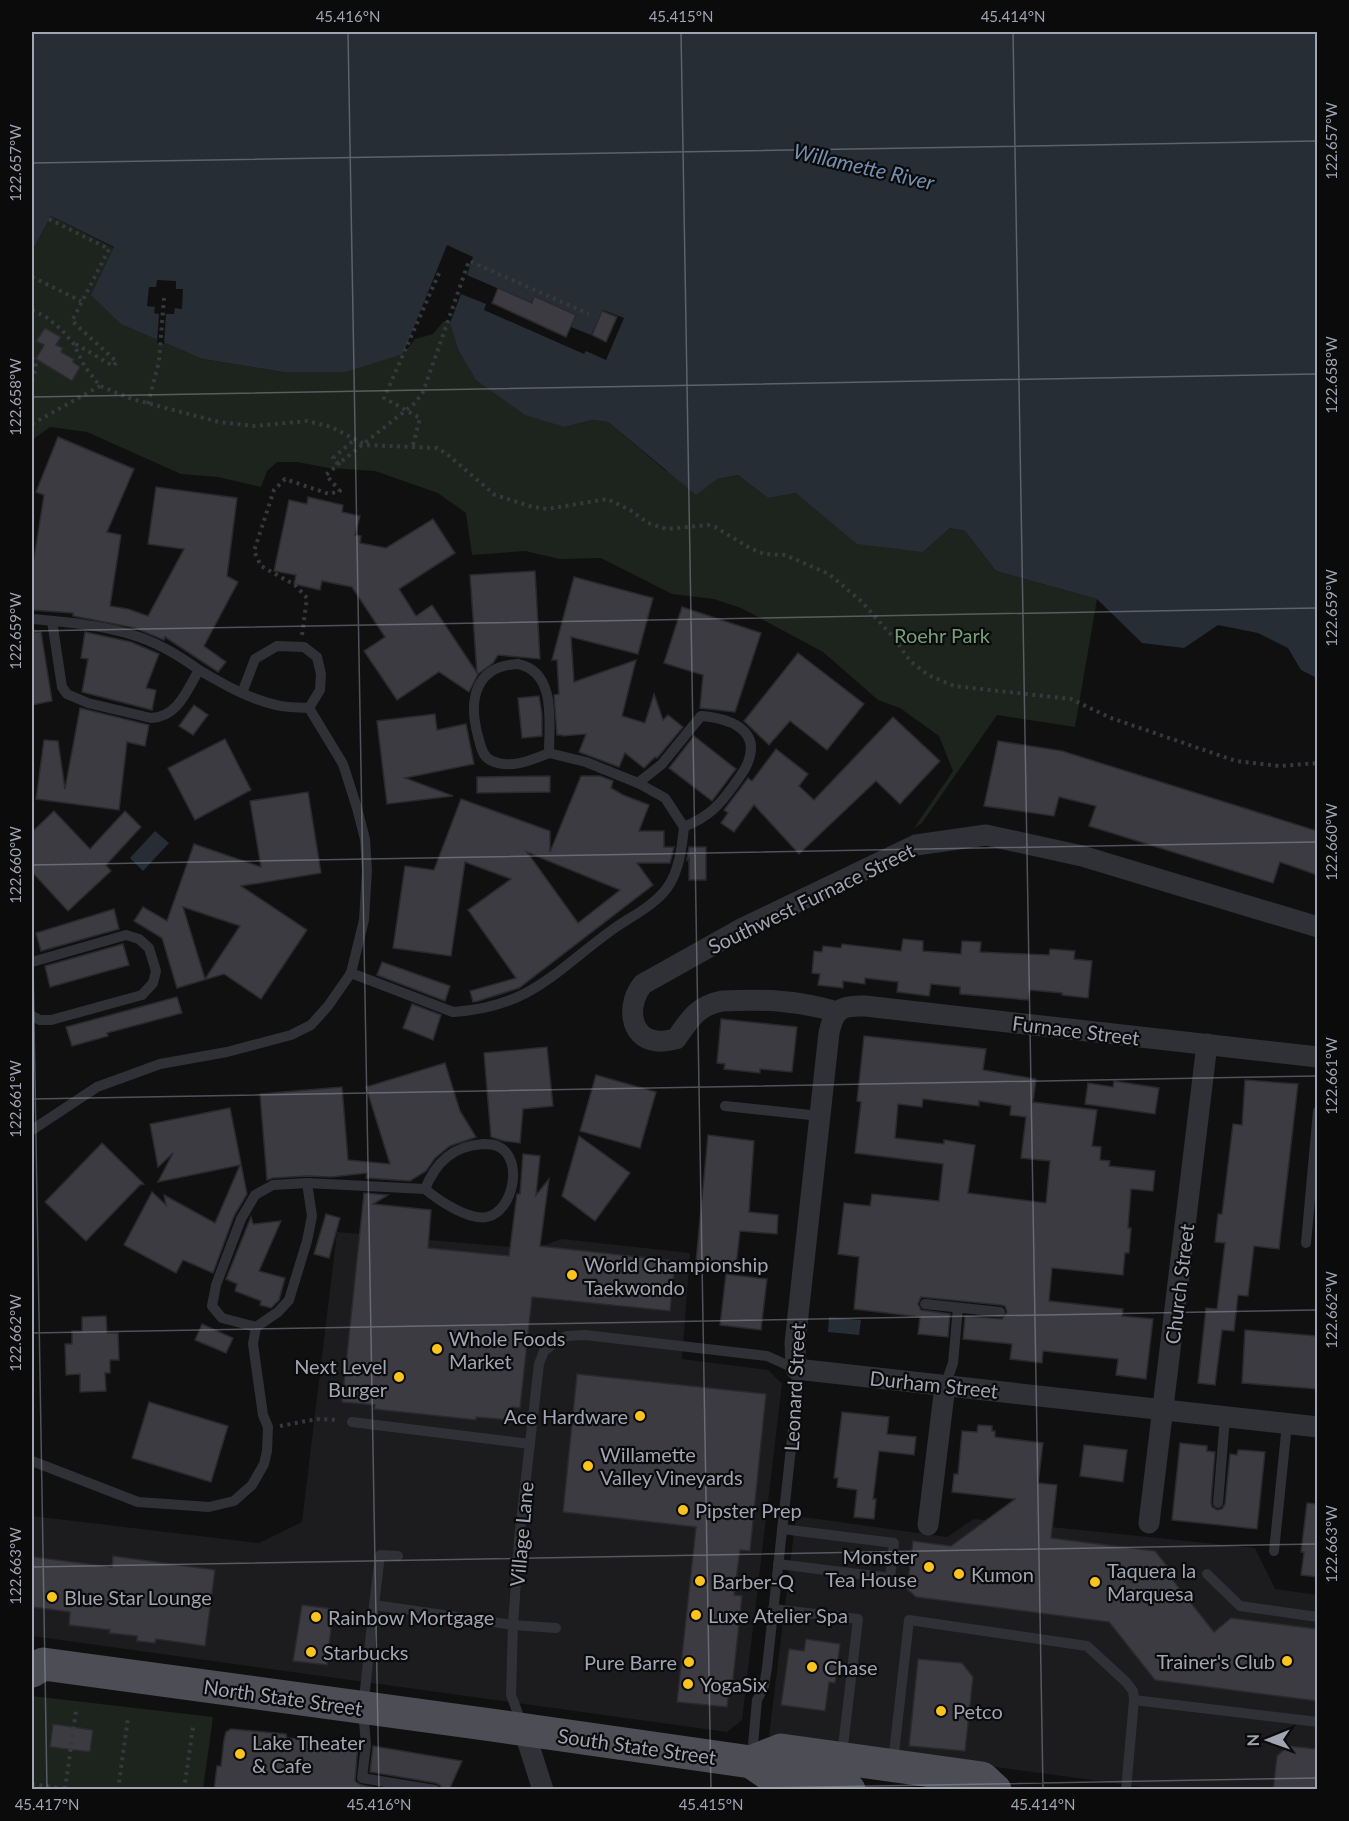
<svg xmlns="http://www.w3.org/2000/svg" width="1349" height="1821" font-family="Lato,sans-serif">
  <rect width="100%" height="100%" fill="#101011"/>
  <g fill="#1c1c1e">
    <polygon points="337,1232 533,1249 562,1239 690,1253 682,1359 768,1370 782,1384 742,1720 727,1732 32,1636 32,1516 259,1543 302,1522"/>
    <polygon points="796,1516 947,1537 974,1519 1255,1548 1275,1589 1317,1595 1317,1789 1158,1789 769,1736"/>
  </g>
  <g fill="#1c241d">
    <polygon points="51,216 114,248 203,359 283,372 403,354 415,339 433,334 445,321 450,323 458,349 565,427 592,420 608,422 666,471 717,479 738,475 768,498 796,493 809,503 923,552 950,528 965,531 996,571 1097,599 1075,727 997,715 922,823 914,828 953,771 939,736 900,708 878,700 823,652 741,608 714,599 672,594 601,558 560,559 525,551 472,555 466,513 438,493 375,471 329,468 297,462 277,462 267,471 261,487 218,477 181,474 87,432 50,427 32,440 32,251"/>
    <polygon points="32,1696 213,1717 203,1789 32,1790"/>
  </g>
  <g fill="#262d35">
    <polygon points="32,32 1317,32 1317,678 1301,670 1288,648 1258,633 1218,625 1184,648 1142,643 1097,599 996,571 965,531 950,528 923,552 857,544 796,493 768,498 738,475 717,479 696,495 608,422 592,420 565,427 525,415 476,380 458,349 450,324 445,321 433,334 415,339 403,354 345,372 283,372 203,359 121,324 91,295 114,247 51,216 32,251"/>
    <polygon points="155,831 169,843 143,871 130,858"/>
    <polygon points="829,1317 861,1320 859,1335 828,1332"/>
  </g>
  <g fill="#101011">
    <polygon points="447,245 473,257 467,275 531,303 534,296 576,315 571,327 591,335 603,310 624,318 606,360 586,351 584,354 484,310 486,304 461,294 450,323 444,321 433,334 415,339 403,354"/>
    <polygon points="157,280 176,281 176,289 183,289 182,309 175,308 174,314 166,314 164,344 157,343 159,314 154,313 155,307 147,306 149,287 156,287"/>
  </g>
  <g fill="#3b3b41" stroke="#2a292d" stroke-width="1.5" fill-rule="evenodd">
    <polygon points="498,288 532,303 534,296 576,315 566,337 492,303"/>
    <polygon points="602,311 617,317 606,342 592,335"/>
    <polygon points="45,328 61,337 56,345 63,348 61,352 74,359 73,362 80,367 72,381 36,359 44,345 36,341"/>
    <polygon points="58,437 134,469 107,532 121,535 110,606 128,609 148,616 184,549 148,544 156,487 237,498 227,576 238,582 204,646 226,662 218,672 165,637 164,640 135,628 73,616 73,613 32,610 32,571 44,495 36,492"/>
    <polygon points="308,497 343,505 342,512 360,516 355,535 361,536 360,543 386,548 433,519 455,553 399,589 416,616 432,605 477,673 470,575 535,571 540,659 498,655 493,663 478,674 469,692 439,672 397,700 364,651 385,637 352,587 322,581 320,590 294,584 296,575 274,571 289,500 307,504"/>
    <polygon points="574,577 653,598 638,654 571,637 574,682 636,660 622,716 645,723 654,694 663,720 668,715 683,727 657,758 655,757 644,768 625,753 619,767 579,752 586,734 562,736 562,735 557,735 554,695 559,694 557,660 552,660"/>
    <polygon points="682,607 761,633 735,712 700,708 703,675 664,663"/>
    <polygon points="32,632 41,632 52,701 32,705"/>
    <polygon points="85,632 131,642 159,654 146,688 156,690 152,710 82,692 88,659 81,658"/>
    <polygon points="798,653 864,704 827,750 790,721 769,745 744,721"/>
    <polygon points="539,696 542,714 542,736 522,738 518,698"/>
    <polygon points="194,705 208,715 193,735 179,726"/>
    <polygon points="80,708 149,725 145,746 127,742 119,810 36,799 44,740 58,741 65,789"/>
    <polygon points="435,714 437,730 466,724 474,764 405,778 453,796 387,804 377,721"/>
    <polygon points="893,717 940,761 900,804 876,781 799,854 754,805 734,832 721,823 728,813 724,810 748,778 752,781 776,749 808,774 799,786 814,800"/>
    <polygon points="694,736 736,769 712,801 669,768"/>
    <polygon points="225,739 251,790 195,820 168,768"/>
    <polygon points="998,741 1062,751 1317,831 1317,875 1280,862 1273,883 1089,826 1096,806 1059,797 1054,816 984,806"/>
    <polygon points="550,776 550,792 477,793 477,777"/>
    <path d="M 581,776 L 600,776 L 613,781 L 611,788 L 623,795 L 649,805 L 639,831 L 664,831 L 664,847 L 674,847 L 670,863 L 637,863 L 653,885 L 519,988 L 478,1001 L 473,1002 L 470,991 L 516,978 L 468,910 L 511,879 L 465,862 L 451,956 L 393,948 L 405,866 L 434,870 L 461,799 L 550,831 L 550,852 ZM 527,852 L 546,860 L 620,890 L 578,923 Z"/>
    <path d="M 308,792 L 321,873 L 241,886 L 307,930 L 261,999 L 224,974 L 177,988 L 162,938 L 134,921 L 143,907 L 167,921 L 194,844 L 261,867 L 250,801 ZM 183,907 L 240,926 L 205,979 Z"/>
    <polygon points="54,811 90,849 125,811 141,827 106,865 111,871 68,911 32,872 32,832"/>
    <polygon points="689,847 706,847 706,880 689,880 689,858 687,860"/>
    <polygon points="114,909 119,929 41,951 36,933"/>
    <polygon points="903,939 923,941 923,951 961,954 962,941 981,942 980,952 1049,955 1050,949 1075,951 1074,959 1092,961 1088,998 1062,995 1062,993 1030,990 1028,1000 960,994 960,987 931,984 929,996 897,992 898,982 865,978 865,984 843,981 843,988 818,985 820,974 812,973 814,951 822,952 823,946 841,948 842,944 901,951"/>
    <polygon points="123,944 129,965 50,987 45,966"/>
    <polygon points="382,962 450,986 445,1001 377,975"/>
    <polygon points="177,997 182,1013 107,1033 108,1036 72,1046 66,1027"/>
    <polygon points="412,1004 441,1015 433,1040 403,1028"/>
    <polygon points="721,1019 797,1027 792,1072 760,1069 760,1073 724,1069 725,1064 717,1063"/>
    <path d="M 864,1036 L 986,1049 L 983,1070 L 1036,1079 L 1033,1102 L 1097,1110 L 1092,1146 L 1101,1147 L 1100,1160 L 1110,1161 L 1109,1166 L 1155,1171 L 1153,1191 L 1131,1189 L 1128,1228 L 1131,1228 L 1129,1253 L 1125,1253 L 1123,1275 L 1052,1268 L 1049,1301 L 1123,1309 L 1122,1316 L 1153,1319 L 1146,1379 L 1116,1375 L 1118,1359 L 1043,1351 L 1042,1363 L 1010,1359 L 1012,1344 L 963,1339 L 965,1316 L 1002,1319 L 1007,1312 L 1005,1306 L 1001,1305 L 921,1297 L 918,1304 L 921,1310 L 950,1314 L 948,1337 L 918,1334 L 920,1317 L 854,1309 L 859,1257 L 838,1254 L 844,1203 L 870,1206 L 872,1194 L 939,1201 L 943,1164 L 855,1153 L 861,1102 L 857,1101 ZM 923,1099 L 979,1106 L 979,1101 L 1011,1106 L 1010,1115 L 1026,1117 L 1021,1158 L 1050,1161 L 1046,1203 L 968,1193 L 975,1145 L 944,1140 L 944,1144 L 895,1138 L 898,1104 L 922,1107 Z"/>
    <polygon points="547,1047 553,1106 523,1109 520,1143 504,1141 491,1137 484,1053"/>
    <polygon points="445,1063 460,1111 476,1137 450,1146 435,1158 426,1171 410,1181 366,1178 367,1173 331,1177 307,1176 273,1178 267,1180 260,1094 342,1087 348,1160 390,1164 366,1087"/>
    <polygon points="596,1075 656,1092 640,1148 580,1131"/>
    <polygon points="1245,1080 1298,1084 1279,1249 1254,1246 1248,1296 1238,1295 1234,1331 1222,1330 1215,1385 1198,1383 1206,1308 1217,1309 1225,1243 1215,1242 1218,1214 1222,1214 1233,1124 1242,1125"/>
    <polygon points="1114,1081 1159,1088 1155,1114 1085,1104 1088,1083 1113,1087"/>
    <polygon points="230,1108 247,1194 234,1216 213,1273 183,1260 176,1273 124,1245 152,1192 166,1205 164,1195 215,1223 240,1165 158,1182 173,1153 158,1167 150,1124"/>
    <polygon points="708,1135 754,1141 749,1212 778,1215 777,1234 740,1231 736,1266 696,1262"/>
    <polygon points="579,1136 630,1173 595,1221 562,1196"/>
    <polygon points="102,1143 144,1184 140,1185 86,1241 45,1202"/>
    <polygon points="523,1154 540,1156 536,1195 549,1179 540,1246 675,1261 670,1311 532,1297 520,1408 512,1407 511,1420 476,1417 476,1420 374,1409 375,1405 342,1402 364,1193 388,1195 373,1204 431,1210 428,1248 509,1256 517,1194 520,1194"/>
    <polygon points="326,1214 340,1218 329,1258 314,1254"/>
    <polygon points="251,1217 253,1224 281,1221 259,1271 285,1278 279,1300 271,1308 260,1305 261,1301 235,1291 237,1284 226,1279"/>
    <polygon points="726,1274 767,1279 761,1330 720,1325"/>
    <polygon points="106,1316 107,1333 118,1333 119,1360 110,1360 110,1373 105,1373 106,1391 80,1392 80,1374 66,1375 65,1344 72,1344 72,1331 82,1331 82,1317"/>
    <polygon points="202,1324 233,1338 226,1353 195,1340"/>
    <polygon points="1245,1330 1317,1336 1317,1389 1242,1383"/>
    <polygon points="577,1374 766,1394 750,1551 740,1550 734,1595 742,1596 732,1688 729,1688 727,1707 677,1702 696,1527 563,1512"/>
    <polygon points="149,1402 228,1426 211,1482 132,1458"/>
    <polygon points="842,1412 889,1417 887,1434 916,1437 914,1455 879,1451 873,1499 876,1499 874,1519 854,1517 857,1490 837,1487 838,1478 834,1478"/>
    <polygon points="978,1425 992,1426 992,1431 995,1431 995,1437 1043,1443 1038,1483 1057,1485 1051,1538 1155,1551 1171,1571 1168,1574 1214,1632 1231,1618 1317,1629 1317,1701 1155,1680 1109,1622 916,1597 907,1589 913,1541 951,1546 1015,1499 952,1492 954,1474 958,1474 962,1431 977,1432"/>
    <polygon points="1180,1443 1207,1446 1207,1451 1215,1452 1211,1502 1212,1507 1217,1510 1222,1509 1225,1504 1230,1454 1237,1455 1238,1450 1243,1450 1265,1452 1257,1529 1172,1520"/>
    <polygon points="1084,1445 1127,1450 1123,1482 1080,1476"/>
    <polygon points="1307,1503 1317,1504 1317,1577 1301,1575 1304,1552 1301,1552"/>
    <polygon points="113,1556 215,1570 205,1646 156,1639 155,1643 137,1641 137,1636 109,1633 110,1630 69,1625 70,1612 32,1607 32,1574 34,1557 112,1567"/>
    <polygon points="302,1605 333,1609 327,1665 293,1661"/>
    <polygon points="806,1639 840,1644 835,1683 829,1682 825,1711 781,1705 789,1649 804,1651"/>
    <polygon points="918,1659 962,1663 973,1677 965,1751 909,1746"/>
    <polygon points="53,1724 93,1730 90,1752 50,1747"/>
    <polygon points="231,1729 286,1734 287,1738 358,1743 355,1781 361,1785 386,1790 214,1790 217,1766 221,1766 224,1740 226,1732"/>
    <polygon points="373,1746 462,1761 449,1790 442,1790 440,1785 436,1783 370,1772"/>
    <polygon points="1288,1746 1317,1749 1317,1790 1273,1790 1277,1756"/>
  </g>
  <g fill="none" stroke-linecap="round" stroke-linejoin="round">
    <g stroke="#36383d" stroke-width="4" stroke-dasharray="3 4.5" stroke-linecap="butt">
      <polyline points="49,219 109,249 72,321 117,362 113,366 74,343"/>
      <polyline points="32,277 81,301"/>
      <polyline points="32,310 46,317 62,330 73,343 85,367 100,386 132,399 219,422 254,426 307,421 331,427 366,445 437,448 447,454 495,495 533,507 547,509 607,499 630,510 648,523 667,529 708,525 715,527 750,548 764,554 785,555 829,574 861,601 894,638 910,661 928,675 954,686 1071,699 1111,718 1236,761 1279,766 1318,763"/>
      <polyline points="32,357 35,361 36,368 32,381"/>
      <polyline points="148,404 159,361 164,298"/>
      <polyline points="32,424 100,386"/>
      <polyline points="413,445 420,418 384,398 440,271"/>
      <polyline points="338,464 333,458 355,439"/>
      <polyline points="302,635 307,598 295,585 261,566 254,551 274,490 285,479 329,494 340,491 326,475 342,461"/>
      <polyline points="280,1426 317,1419 338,1420"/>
      <polyline points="32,1784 71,1790"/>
      <polyline points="65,1789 76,1711"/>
      <polyline points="118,1790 128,1718"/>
      <polyline points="184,1790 193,1727"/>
    </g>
    <g stroke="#303136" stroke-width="10">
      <path d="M 32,619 C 65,622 101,625 133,635 C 156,642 180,656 199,670 C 187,690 178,717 151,718 L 88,703 L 67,694 L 62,687 L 52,621"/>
      <path d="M 518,664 C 557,672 549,723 549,753 C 532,760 509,770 490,760 C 482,756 480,744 478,736 C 468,700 475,666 518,664 Z"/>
      <path d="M 199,670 C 223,684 249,699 276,705 C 287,708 298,707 309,708"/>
      <path d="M 638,783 L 662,764 L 701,716 C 728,718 761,729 748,762 C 746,769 740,776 736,782 C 720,805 710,816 684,827"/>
      <polyline points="32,962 126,935 139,939 149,948 156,971 153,983 142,995 51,1020 40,1020 32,1016"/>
      <path d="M 351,973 L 453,1012 C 531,1007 555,971 612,930 C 630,917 654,906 667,888 C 679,872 682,847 684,827 L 665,798 L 638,783 L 586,762 L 549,753"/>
      <polyline points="725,1106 820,1116"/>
      <polyline points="32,1130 97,1087 160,1064 227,1052 291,1035 311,1025 328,1006 351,973 364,920 367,870 365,839 357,808 343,764 309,708 320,690 321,674 317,657 304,647 277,646 255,659 242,693"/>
      <path d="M 483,1144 C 489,1144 495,1144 501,1148 C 523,1162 513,1211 487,1217 C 469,1221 438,1200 425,1189 C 436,1162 453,1146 483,1144 Z"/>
      <polyline points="1306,1243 1318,1111"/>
      <polyline points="925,1304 1000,1312"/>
      <polyline points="256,1327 278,1312 289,1300 307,1241 312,1216 307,1183"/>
      <polyline points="945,1386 953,1363 958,1308"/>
      <polyline points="352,1422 530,1444"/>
      <polyline points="32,1461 138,1502 209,1507 234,1501 252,1485 264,1464 267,1451 268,1427 263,1415 253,1344 256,1327 222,1318 212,1306 216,1285 241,1219 255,1195 273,1185 307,1183 425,1189"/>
      <polyline points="1218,1503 1225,1417"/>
      <polyline points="1274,1551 1287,1424"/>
      <polyline points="778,1564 890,1578 894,1543 782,1529"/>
      <polyline points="1207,1574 1240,1606 1318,1617"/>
      <polyline points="374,1605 380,1555 398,1556"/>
      <polyline points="773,1609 858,1619 842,1755"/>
      <polyline points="1134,1700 1318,1722"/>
      <polyline points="522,1724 511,1695 513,1625 519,1539 539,1364 544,1351 554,1343 567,1336 585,1335 767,1356 796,1369 797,1393 767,1668 764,1686 757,1700 752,1756"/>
      <polyline points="893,1762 909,1620 1087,1646 1126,1682 1133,1691 1134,1700 1126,1790"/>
      <polyline points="435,1790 362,1778 366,1745 363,1709 374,1605 513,1625 556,1628"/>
    </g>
    <g stroke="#303136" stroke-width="21">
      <path d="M 837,1012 C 797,1000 763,999 722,1001 C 697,1006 690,1019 676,1039 C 670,1040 663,1042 657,1041 C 628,1038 627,1002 643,984 L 743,928 L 916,845 L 986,835 L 1082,856 L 1318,927"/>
      <path d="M 1318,1057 L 865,1006 C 841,1005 834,1009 829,1033 L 795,1343 L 796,1369 L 1318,1427"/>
      <polyline points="1149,1523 1207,1044"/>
      <polyline points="928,1525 945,1386"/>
      <polyline points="524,1730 543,1790"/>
    </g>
    <g stroke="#4c4d55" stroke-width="33">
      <polyline points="32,1671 43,1664 477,1723 751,1762 776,1779 849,1790"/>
      <polyline points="751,1762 781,1750 982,1778 995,1790"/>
    </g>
    <polyline stroke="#36383d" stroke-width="4" stroke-dasharray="3 4.5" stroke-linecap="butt" points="342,461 415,403 423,392 469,261 589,314"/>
  </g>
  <path fill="none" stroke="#a0a4b3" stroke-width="1.5" stroke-opacity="0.45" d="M 348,32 L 379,1790M 681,32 L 711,1790M 1013,32 L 1043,1790M 32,163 L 1318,141M 32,397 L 1318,374M 32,631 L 1318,608M 32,865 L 1318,842M 32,901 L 47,1790M 32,1099 L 1318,1076M 32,1333 L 1318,1310M 32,1567 L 1318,1544M 657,1790 L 1318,1778"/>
  <g fill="#fbc31d" stroke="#0b0b0c" stroke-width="2">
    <circle cx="572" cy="1275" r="6"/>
    <circle cx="437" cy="1349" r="6"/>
    <circle cx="399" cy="1377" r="6"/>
    <circle cx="640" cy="1416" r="6"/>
    <circle cx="588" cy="1466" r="6"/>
    <circle cx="683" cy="1510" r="6"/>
    <circle cx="929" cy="1567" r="6"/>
    <circle cx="959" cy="1574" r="6"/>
    <circle cx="700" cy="1581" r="6"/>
    <circle cx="1095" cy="1582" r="6"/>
    <circle cx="52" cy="1597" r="6"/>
    <circle cx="696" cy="1615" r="6"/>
    <circle cx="316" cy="1617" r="6"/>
    <circle cx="311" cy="1652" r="6"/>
    <circle cx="1287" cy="1661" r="6"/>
    <circle cx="689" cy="1662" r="6"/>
    <circle cx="812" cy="1667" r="6"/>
    <circle cx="688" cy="1684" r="6"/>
    <circle cx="941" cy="1711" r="6"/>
    <circle cx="240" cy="1754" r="6"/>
  </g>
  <g text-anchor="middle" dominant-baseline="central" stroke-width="4.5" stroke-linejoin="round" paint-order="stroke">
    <g font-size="20" fill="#759f7b" stroke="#0b0b0c">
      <text x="942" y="635">Roehr Park</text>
    </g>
    <g font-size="20" fill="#a0a4b3" stroke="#0b0b0c">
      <text transform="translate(811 898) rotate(-26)">Southwest Furnace Street</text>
      <text transform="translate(1076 1030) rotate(7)">Furnace Street</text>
      <text transform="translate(1179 1284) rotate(-83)">Church Street</text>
      <text transform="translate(934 1384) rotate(6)">Durham Street</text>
      <text transform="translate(794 1387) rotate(-87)">Leonard Street</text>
      <text transform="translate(521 1534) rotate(-85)">Village Lane</text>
      <text transform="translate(283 1697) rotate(8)">North State Street</text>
      <text transform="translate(637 1746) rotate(8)">South State Street</text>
    </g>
    <g font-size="20" fill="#a0a4b3" stroke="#0b0b0c" text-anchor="start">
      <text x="584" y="1264">World Championship<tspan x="584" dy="23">Taekwondo</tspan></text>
      <text x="449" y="1338">Whole Foods<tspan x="449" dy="23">Market</tspan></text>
      <text x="387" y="1366" text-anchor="end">Next Level<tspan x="387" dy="23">Burger</tspan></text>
      <text x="628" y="1416" text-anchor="end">Ace Hardware</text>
      <text x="600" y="1454">Willamette<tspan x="600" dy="23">Valley Vineyards</tspan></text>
      <text x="695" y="1510">Pipster Prep</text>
      <text x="917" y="1556" text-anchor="end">Monster<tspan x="917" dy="23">Tea House</tspan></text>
      <text x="1107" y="1570">Taquera la<tspan x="1107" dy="23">Marquesa</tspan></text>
      <text x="971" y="1574">Kumon</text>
      <text x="712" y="1581">Barber-Q</text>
      <text x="64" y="1597">Blue Star Lounge</text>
      <text x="708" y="1615">Luxe Atelier Spa</text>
      <text x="328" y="1617">Rainbow Mortgage</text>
      <text x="323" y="1652">Starbucks</text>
      <text x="1275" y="1661" text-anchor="end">Trainer's Club</text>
      <text x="677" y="1662" text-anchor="end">Pure Barre</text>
      <text x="824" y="1667">Chase</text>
      <text x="700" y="1684">YogaSix</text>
      <text x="953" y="1711">Petco</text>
      <text x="252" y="1742">Lake Theater<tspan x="252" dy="23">&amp; Cafe</tspan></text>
    </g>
    <g font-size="21" font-style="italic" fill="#748fb1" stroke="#0b0b0c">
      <text transform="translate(864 166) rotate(13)">Willamette River</text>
    </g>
  </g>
  <rect width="1349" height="1821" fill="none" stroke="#0b0b0c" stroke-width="66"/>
  <g transform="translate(1268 1740) rotate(269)" stroke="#0b0b0c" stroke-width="4.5" paint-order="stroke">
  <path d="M0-4.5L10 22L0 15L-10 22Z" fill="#a0a4b3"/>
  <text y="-9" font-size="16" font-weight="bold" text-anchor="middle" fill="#a0a4b3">N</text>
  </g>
  <rect x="33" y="33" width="1283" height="1755" fill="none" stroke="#a0a4b3" stroke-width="2"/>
  <g font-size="15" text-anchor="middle" fill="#a0a4b3">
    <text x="348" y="22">45.416°N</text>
    <text x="681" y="22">45.415°N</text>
    <text x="1013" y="22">45.414°N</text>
    <text transform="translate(1332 141) rotate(-90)" y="5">122.657°W</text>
    <text transform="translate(16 163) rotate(-90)" y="5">122.657°W</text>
    <text transform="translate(1332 375) rotate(-90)" y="5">122.658°W</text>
    <text transform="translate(16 397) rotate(-90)" y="5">122.658°W</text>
    <text transform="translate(1332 608) rotate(-90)" y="5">122.659°W</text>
    <text transform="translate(16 631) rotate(-90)" y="5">122.659°W</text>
    <text transform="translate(1332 842) rotate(-90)" y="5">122.660°W</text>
    <text transform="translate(16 865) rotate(-90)" y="5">122.660°W</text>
    <text transform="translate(1332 1076) rotate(-90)" y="5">122.661°W</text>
    <text transform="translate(16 1099) rotate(-90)" y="5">122.661°W</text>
    <text transform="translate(1332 1310) rotate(-90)" y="5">122.662°W</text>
    <text transform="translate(16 1333) rotate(-90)" y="5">122.662°W</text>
    <text transform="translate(1332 1544) rotate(-90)" y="5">122.663°W</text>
    <text transform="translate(16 1566) rotate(-90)" y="5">122.663°W</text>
    <text x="47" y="1810">45.417°N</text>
    <text x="379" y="1810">45.416°N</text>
    <text x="711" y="1810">45.415°N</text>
    <text x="1043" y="1810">45.414°N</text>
  </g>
</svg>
